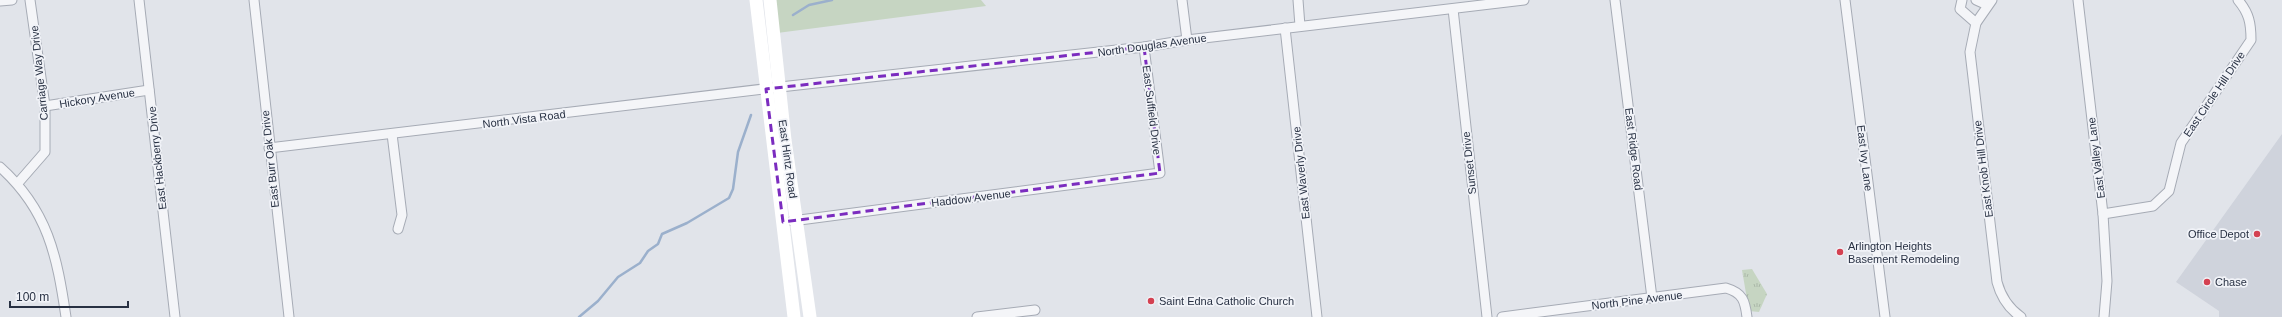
<svg xmlns="http://www.w3.org/2000/svg" width="2282" height="317" font-family="Arial,sans-serif">
  <defs>
    <pattern id="grass-tufts" width="24" height="20" patternUnits="userSpaceOnUse"><rect width="24" height="20" fill="#c6d5c2"/><path d="M3 7l-1-3M5 7V3M7 7l1-3M15 17l-1-3M17 17v-4M19 17l1-3" fill="none" stroke="#aab7a8"/></pattern>
  </defs>
  <rect width="100%" height="100%" fill="#e1e4ea"/>
  <polygon fill="#cfd3dc" points="2282,134 2282,317 2219,317 2219,311 2176,282"/>
  <polygon fill="url(#grass-tufts)" points="1752,269 1767,294 1759,312 1749,311 1742,270"/>
  <polygon fill="#c6d5c2" points="774,0 981,0 986,6 777,33"/>
  <g fill="none" stroke-linecap="round" stroke-linejoin="round">
    <g stroke="#9bb0cc" stroke-width="2.5">
      <polyline points="793,15 809,5 832,0"/>
      <polyline points="579,317 598,301 618,277 640,263 648,251 658,244 662,234 687,223 729,198 733,189 738,152 751,115"/>
    </g>
    <g stroke="#a6abb5" stroke-width="11">
      <g id="minor">
        <polyline points="139,0 175,317"/>
        <polyline points="254,0 289,317"/>
        <polyline points="1182,0 1187,40"/>
        <polyline points="1298,0 1300,26"/>
        <polyline points="1615,0 1652,298"/>
        <polyline points="1845,0 1885,317"/>
        <polyline points="1962,0 1960,9 1976,23"/>
        <polyline points="1976,0 1987,5"/>
        <path d="M 1992,0 L 1976,23 L 1970,52 L 1997,282 C 2001,297 2008,308 2021,317"/>
        <polyline points="2078,0 2103,214 2107,281 2104,317"/>
        <polyline points="0,1 12,0"/>
        <polyline points="1453,9 1487,317"/>
        <polyline points="1285,28 1317,317"/>
        <polyline points="45,106 149,90"/>
        <polyline points="392,134 402,215 398,229"/>
        <polyline points="269,148 780,87 1144,47 1187,40 1524,0"/>
        <path d="M 0,167 C 48,210 57,256 66,317"/>
        <polyline points="18,183 45,152 45,106 30,0"/>
        <path d="M 2103,214 L 2153,206 L 2169,191 L 2181,143 L 2251,40 C 2251,23 2249,13 2238,0"/>
        <polyline points="792,221 1160,173 1144,47"/>
        <polyline points="977,317 1035,310"/>
        <path d="M 1502,317 L 1726,288 C 1743,293 1745,301 1747,317"/>
      </g>
    </g>
    <use href="#minor" stroke="#f4f5f8" stroke-width="9"/>
    <g stroke="#fff" stroke-width="13">
      <polyline points="756,0 794,317"/>
      <polyline points="770,0 785,140 810,317"/>
    </g>
  </g>
  <path fill="none" stroke="#7b2cbf" stroke-width="3" stroke-dasharray="8 5" stroke-linejoin="round" d="M 1144,47 L 1160,173 L 783,222 L 766,89 Z"/>
  <g fill="#d44151" stroke="#f1f3f8" stroke-width="1.5">
    <circle cx="2257" cy="234" r="4"/>
    <circle cx="1840" cy="252" r="4"/>
    <circle cx="2207" cy="282" r="4"/>
    <circle cx="1151" cy="301" r="4"/>
  </g>
  <g text-anchor="middle" dominant-baseline="central" stroke-width="3.5" stroke-linejoin="round" paint-order="stroke">
    <g font-size="11" fill="#283143" stroke="#f1f3f8">
      <text transform="translate(1152 45) rotate(-8)">North Douglas Avenue</text>
      <text transform="translate(39 73) rotate(-96)">Carriage Way Drive</text>
      <text transform="translate(2214 94) rotate(-56)">East Circle Hill Drive</text>
      <text transform="translate(97 98) rotate(-9)">Hickory Avenue</text>
      <text transform="translate(1152 110) rotate(83)">East Suffield Drive</text>
      <text transform="translate(524 119) rotate(-7)">North Vista Road</text>
      <text transform="translate(1634 149) rotate(83)">East Ridge Road</text>
      <text transform="translate(157 158) rotate(-96)">East Hackberry Drive</text>
      <text transform="translate(1865 158) rotate(83)">East Ivy Lane</text>
      <text transform="translate(2096 158) rotate(-97)">East Valley Lane</text>
      <text transform="translate(270 159) rotate(-96)">East Burr Oak Drive</text>
      <text transform="translate(788 159) rotate(82)">East Hintz Road</text>
      <text transform="translate(1469 163) rotate(-96)">Sunset Drive</text>
      <text transform="translate(1983 169) rotate(-97)">East Knob Hill Drive</text>
      <text transform="translate(1301 173) rotate(-96)">East Waverly Drive</text>
      <text transform="translate(971 198) rotate(-7)">Haddow Avenue</text>
      <text transform="translate(1637 300) rotate(-7)">North Pine Avenue</text>
    </g>
    <g font-size="11" fill="#283143" stroke="#f1f3f8" text-anchor="start">
      <text x="2249" y="234" text-anchor="end">Office Depot</text>
      <text x="1848" y="246">Arlington Heights<tspan x="1848" dy="13">Basement Remodeling</tspan></text>
      <text x="2215" y="282">Chase</text>
      <text x="1159" y="301">Saint Edna Catholic Church</text>
    </g>
  </g>
  <path d="M10 301v6h118v-6" fill="none" stroke="#283143" stroke-width="2"/>
  <text x="16" y="301" font-size="12" fill="#283143" stroke="#f1f3f8" stroke-width="3" paint-order="stroke">100 m</text>
</svg>
